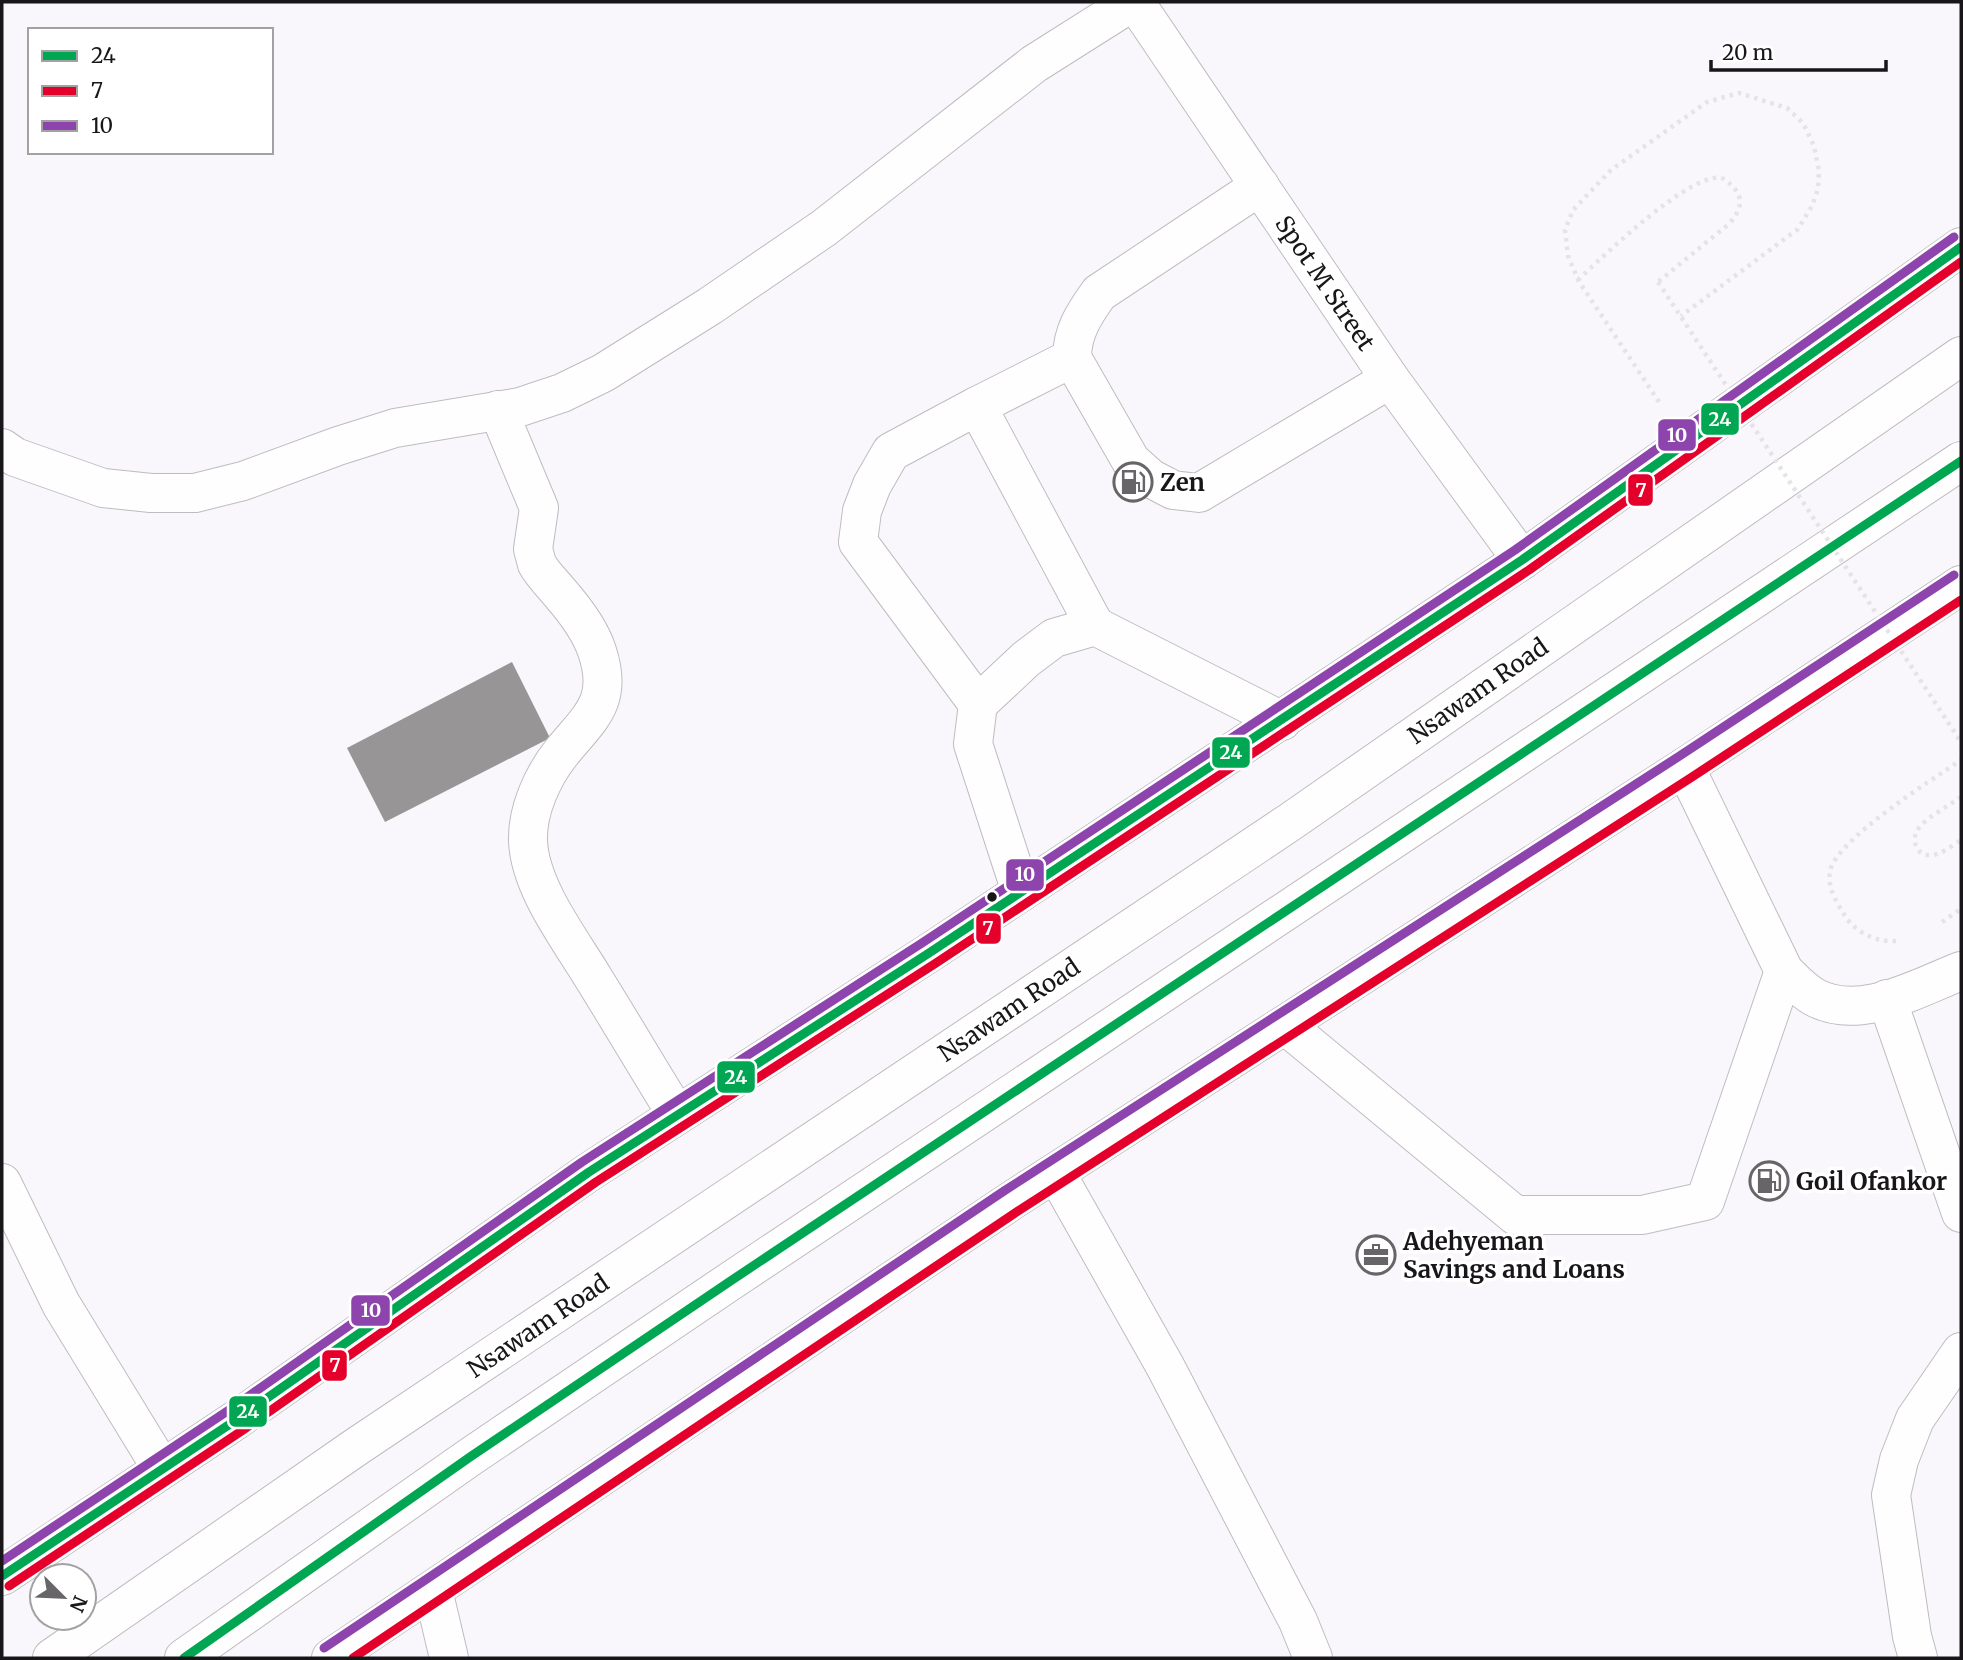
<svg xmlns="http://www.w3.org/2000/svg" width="1963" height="1660" font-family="Merriweather,serif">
  <rect width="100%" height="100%" fill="#faf7fc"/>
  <polygon fill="#989596" points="512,662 550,738 385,822 347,748"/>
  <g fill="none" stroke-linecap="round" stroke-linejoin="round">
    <g stroke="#bebcc0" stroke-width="40">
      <g id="minor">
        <polyline points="1135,2 1390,379 1522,560"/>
        <path d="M 1260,186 L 1099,293 C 1084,314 1072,332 1072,358 L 1131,461 L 1150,478 L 1173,490 L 1199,493 L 1390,379"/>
        <polyline points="977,406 1095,626"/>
        <path d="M 498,410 L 539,508 L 533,549 L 537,564 C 543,575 552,583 560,593 C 574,609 590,630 597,651 C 614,702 590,717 561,753 C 542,777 527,811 528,841 C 530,888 570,939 594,979 C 622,1024 649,1070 677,1115"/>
        <polyline points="2,448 15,457 103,488 151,493 195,493 243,481 338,446 395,428 520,407 562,393 603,373 710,306 824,228 1034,64 1132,2"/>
        <polyline points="978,704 858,542 862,511 872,485 891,452 977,406 1072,358"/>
        <path d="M 1685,767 L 1784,971 C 1793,980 1802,990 1814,997 C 1860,1022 1917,988 1961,971"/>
        <polyline points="1021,892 973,744 978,704 1026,659 1054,638 1095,626 1282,721"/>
        <polyline points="1887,999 1961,1213"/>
        <polyline points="1285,1025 1515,1215 1642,1215 1705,1201 1784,971"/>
        <polyline points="1056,1173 1165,1366 1298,1621 1313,1658"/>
        <polyline points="2,1183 61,1304 162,1469"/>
        <polyline points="433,1590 449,1658"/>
        <polyline points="1918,1658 1912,1636 1891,1495 1899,1460 1915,1419 1961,1352"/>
      </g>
    </g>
    <g stroke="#bebcc0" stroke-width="40">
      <g id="major">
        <polyline points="2,1576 236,1420 589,1172 929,953 1522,560 1961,247"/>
        <polyline points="331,1658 1011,1201 1685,767 1961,585"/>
      </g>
    </g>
    <g stroke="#bebcc0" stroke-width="40">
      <g id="highway">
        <polyline points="52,1658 356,1447 1290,822 1961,356"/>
        <polyline points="184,1658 470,1457 732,1280 1961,461"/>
      </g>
    </g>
    <g stroke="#e5e3e5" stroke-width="4.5" stroke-dasharray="3.5 5" stroke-linecap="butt">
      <path d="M 1578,280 C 1600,259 1696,166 1724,179 C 1743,193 1745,205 1730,223 L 1658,282"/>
      <polyline points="1659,402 1578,280 1568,256 1565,230 1573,210 1611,170 1707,102 1739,93 1787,108 1803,123 1814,146 1819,171 1818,189 1812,206 1798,229 1681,316"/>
      <path d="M 1961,797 C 1950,805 1923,819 1917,831 C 1914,836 1914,843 1917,848 C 1928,865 1949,848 1961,840"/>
      <polyline points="1942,922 1961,909"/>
      <path d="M 1896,941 C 1876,942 1856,933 1845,916 C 1837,903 1827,888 1830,871 C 1837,839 1932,780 1961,760"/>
    </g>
    <use href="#minor" stroke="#fefeff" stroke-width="38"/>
    <use href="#major" stroke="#fefeff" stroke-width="38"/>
    <use href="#highway" stroke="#fefeff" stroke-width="38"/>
    <polyline stroke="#e5e3e5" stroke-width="4.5" stroke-dasharray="3.5 5" stroke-linecap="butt" points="1658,282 1961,742"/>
    <g stroke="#fff" stroke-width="14">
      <g id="bus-1">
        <polyline points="2,1576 236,1420 589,1172 929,953 1522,560 1961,247"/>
        <polyline points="184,1658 470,1457 732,1280 1961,461"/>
      </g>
    </g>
    <g stroke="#fff" stroke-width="14">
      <g id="bus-2">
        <polyline points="9,1586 243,1430 596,1182 936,963 1529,570 1961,262"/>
        <polyline points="353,1658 1018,1211 1692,777 1961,600"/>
      </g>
    </g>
    <g stroke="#fff" stroke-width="14">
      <g id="bus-3">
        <polyline points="2,1561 229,1410 582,1162 922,943 1515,550 1954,237"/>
        <polyline points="324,1648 1004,1191 1678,757 1954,575"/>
      </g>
    </g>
    <use href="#bus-1" stroke="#00a651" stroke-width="9"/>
    <use href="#bus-2" stroke="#e4002b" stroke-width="9"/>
    <use href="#bus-3" stroke="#8e44ad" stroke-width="9"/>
  </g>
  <defs>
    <g id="fuel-ring" transform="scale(2.0125)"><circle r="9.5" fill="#fff" stroke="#676568" stroke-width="1.5"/><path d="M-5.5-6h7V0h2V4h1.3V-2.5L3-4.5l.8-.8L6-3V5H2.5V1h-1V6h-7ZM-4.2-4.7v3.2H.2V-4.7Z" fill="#676568"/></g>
    <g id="office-ring" transform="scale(2.0125)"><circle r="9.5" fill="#fff" stroke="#676568" stroke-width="1.5"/><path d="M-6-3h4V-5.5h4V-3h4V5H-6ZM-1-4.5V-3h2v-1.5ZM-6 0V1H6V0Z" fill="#676568"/></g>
  </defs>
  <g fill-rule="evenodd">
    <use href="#fuel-ring" x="1133" y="482"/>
    <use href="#fuel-ring" x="1769" y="1181"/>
    <use href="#office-ring" x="1376" y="1255"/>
  </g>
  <circle fill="#181619" stroke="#fff" stroke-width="2.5" cx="992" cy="897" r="6"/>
  <g text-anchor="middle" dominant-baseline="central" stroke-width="7" stroke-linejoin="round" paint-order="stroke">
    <g font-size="24" fill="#181619" stroke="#fff">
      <text transform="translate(1325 283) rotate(56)">Spot M Street</text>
      <text transform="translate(1478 691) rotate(-35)">Nsawam Road</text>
      <text transform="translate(1009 1010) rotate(-34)">Nsawam Road</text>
      <text transform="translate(538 1326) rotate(-34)">Nsawam Road</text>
    </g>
    <g font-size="24" font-weight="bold" fill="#181619" stroke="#fff" text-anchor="start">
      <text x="1160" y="482">Zen</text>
      <text x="1796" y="1181">Goil Ofankor</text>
      <text x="1403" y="1241">Adehyeman<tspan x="1403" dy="28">Savings and Loans</tspan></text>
    </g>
  </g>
  <g stroke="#fff" stroke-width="2.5">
    <rect x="1700" y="402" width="40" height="34" rx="7" fill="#00a651"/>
    <rect x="1657" y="418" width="40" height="34" rx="7" fill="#8e44ad"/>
    <rect x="1627" y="473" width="27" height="34" rx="7" fill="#e4002b"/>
    <rect x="1211" y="736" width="40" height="33" rx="7" fill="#00a651"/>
    <rect x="1005" y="858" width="40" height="34" rx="7" fill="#8e44ad"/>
    <rect x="975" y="912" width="27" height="33" rx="7" fill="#e4002b"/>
    <rect x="716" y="1060" width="40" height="34" rx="7" fill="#00a651"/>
    <rect x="350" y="1294" width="41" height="33" rx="7" fill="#8e44ad"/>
    <rect x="321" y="1349" width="27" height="33" rx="7" fill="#e4002b"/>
    <rect x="228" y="1395" width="40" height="33" rx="7" fill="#00a651"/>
  </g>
  <g font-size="19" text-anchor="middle" font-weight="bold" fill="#fff">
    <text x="1720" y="426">24</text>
    <text x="1677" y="442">10</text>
    <text x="1641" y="497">7</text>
    <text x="1231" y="759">24</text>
    <text x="1025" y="881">10</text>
    <text x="988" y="935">7</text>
    <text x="736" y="1084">24</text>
    <text x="371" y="1317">10</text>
    <text x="335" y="1372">7</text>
    <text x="248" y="1418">24</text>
  </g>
  <rect width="1963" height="1660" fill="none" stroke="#181619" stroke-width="7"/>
  <rect x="28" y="28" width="245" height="126" fill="#ffffff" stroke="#a3a2a3" stroke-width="2"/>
  <rect x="42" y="51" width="35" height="10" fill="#00a651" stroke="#a3a2a3" stroke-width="2"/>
  <text x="91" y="63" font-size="21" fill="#181619">24</text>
  <rect x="42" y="86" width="35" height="10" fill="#e4002b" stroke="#a3a2a3" stroke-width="2"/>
  <text x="91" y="98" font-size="21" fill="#181619">7</text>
  <rect x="42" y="121" width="35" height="10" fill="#8e44ad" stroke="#a3a2a3" stroke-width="2"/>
  <text x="91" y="133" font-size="21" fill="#181619">10</text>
  <g transform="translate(63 1597) rotate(114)"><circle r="33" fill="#ffffff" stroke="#a3a2a3" stroke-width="2"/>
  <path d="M0-5L12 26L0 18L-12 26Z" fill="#676568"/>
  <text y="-10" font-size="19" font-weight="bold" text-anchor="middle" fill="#181619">N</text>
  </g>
  <path d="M1711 60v10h175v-10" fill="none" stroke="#181619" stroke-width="3.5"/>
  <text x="1722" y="60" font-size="21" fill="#181619" stroke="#ffffff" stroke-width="5" paint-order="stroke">20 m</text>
</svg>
